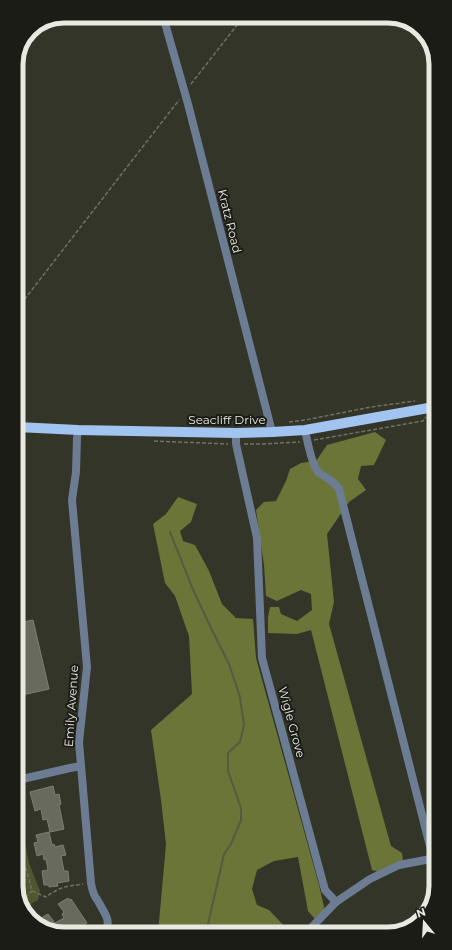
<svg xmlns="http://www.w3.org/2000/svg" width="452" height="950" font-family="Montserrat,sans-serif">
  <rect width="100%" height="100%" fill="#333529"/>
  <polygon fill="#4f5630" points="24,838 29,863 40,891 38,900 23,908 19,902 18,841"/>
  <g fill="#6a7537">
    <polygon points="375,432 386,440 374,465 361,466 358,479 366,490 349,502 327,534 334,602 329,624 391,846 402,853 403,860 379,872 372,870 311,630 297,634 268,633 268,617 270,607 279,607 281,614 297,621 312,610 311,594 301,590 277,601 266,596 264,565 256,510 264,502 276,501 286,481 290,469 301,463 316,461 327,445"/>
    <polygon points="178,497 197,504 191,522 180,531 183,541 195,545 209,571 222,604 236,618 253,619 256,658 319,885 325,911 319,920 314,918 308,911 298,857 274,861 257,870 252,889 257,905 269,910 290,932 158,933 166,844 161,800 151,730 192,694 189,636 175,596 165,583 153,524 166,514"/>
  </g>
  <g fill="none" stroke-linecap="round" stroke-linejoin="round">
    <polyline stroke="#565a44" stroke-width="2" points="170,532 194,592 211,628 229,664 240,697 244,725 240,742 228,753 228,771 241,808 241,820 231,844 224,854 206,933"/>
  </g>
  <g fill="#676a5c" stroke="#7c7f71">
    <polygon points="33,620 49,689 18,696 18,623"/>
    <polygon points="53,786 55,795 59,794 61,804 59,805 64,829 50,832 47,819 43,820 41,809 35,811 30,792"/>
    <polygon points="49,832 52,845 54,844 55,847 63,845 66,855 61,856 64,871 68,871 69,881 57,883 58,886 49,887 49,885 44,885 42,871 48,870 46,859 44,860 43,854 37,856 34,843 38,842 36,835"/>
    <polygon points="68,898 69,900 71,899 87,923 80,928 79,926 67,934 60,934 35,924 33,922 40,917 41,918 48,914 55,923 64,918 62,914 64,912 58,904"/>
  </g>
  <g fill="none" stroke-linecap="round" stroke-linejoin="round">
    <g stroke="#6f7166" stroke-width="1.5" stroke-dasharray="4 2" stroke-linecap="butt">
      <polyline points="191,84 244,16"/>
      <polyline points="17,309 179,100"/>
      <polyline points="289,422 305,420 371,407 415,401"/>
      <polyline points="314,440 423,421 426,417"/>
      <polyline points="154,441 228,444"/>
      <polyline points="244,444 263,444 300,442"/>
      <path d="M 18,858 C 27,865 29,880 32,891 L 19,903"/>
      <path d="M 32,891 L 46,897 C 53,892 61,887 70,886 C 75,885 78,885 83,884"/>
      <polyline points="113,931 116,933"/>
    </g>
    <g stroke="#6c7c92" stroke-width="8">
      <polyline points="163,16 188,104 272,432"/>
      <path d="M 78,430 L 77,438 L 76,472 L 72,500 L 87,667 L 79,742 L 91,883 C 92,890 94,896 98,901 C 104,913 112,919 105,934"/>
      <path d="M 305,430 C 307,440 312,467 319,473 C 328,479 333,480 339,489 L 433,858"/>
      <polyline points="236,433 236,444 257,538 262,658 325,890 336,902"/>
      <polyline points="17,442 19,427"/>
      <polyline points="18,544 18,583"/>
      <polyline points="18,780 70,768 81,766"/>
      <polyline points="307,932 336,902 370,879 399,865 436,858"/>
    </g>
    <polyline stroke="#a2c4f1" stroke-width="10" points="17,427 78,430 236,433 272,432 305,430 434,407"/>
  </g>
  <g text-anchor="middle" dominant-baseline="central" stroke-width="4" stroke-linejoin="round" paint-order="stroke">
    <g font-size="12" fill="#e8eae2" stroke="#1b1c16">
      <text transform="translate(230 221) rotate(76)">Kratz Road</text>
      <text x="227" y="419">Seacliff Drive</text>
      <text transform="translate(71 706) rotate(-86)">Emily Avenue</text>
      <text transform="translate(292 722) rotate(75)">Wigle Grove</text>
    </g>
  </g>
  <path d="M0 0H452V950H0ZM64 23H388A41 41 0 0 1 429 64V886A41 41 0 0 1 388 927H64A41 41 0 0 1 23 886V64A41 41 0 0 1 64 23Z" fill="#1b1c16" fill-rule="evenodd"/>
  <path fill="none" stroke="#e8eae2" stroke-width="5" d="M64 23H388A41 41 0 0 1 429 64V886A41 41 0 0 1 388 927H64A41 41 0 0 1 23 886V64A41 41 0 0 1 64 23Z"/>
  <g transform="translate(424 922) rotate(342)" stroke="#1b1c16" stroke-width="3" paint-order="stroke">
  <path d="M0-3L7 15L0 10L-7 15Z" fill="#e8eae2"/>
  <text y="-6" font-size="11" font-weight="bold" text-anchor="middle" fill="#e8eae2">N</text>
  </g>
</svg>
